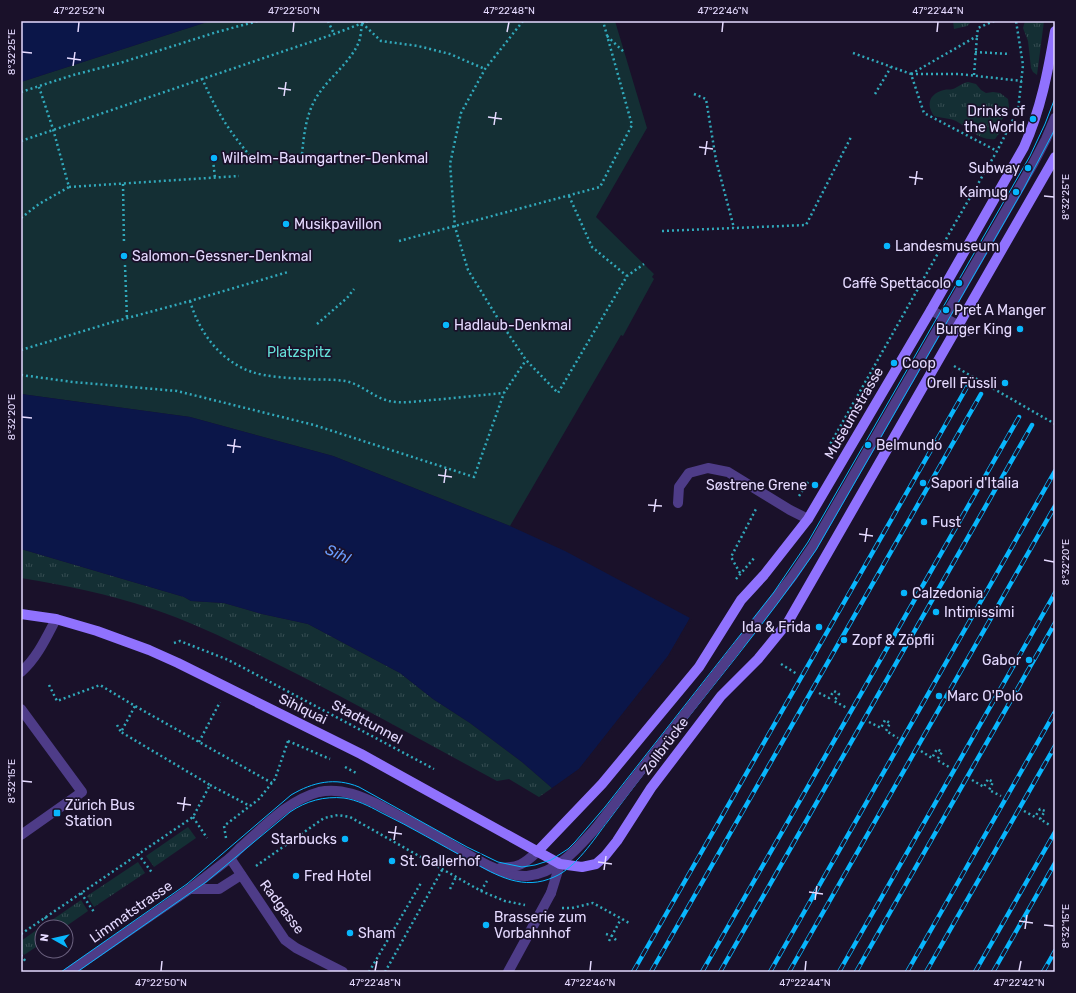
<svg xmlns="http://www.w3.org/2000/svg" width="1076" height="993" font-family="Rubik,sans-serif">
  <defs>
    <pattern id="grass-tufts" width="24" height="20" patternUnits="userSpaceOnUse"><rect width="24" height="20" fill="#142f34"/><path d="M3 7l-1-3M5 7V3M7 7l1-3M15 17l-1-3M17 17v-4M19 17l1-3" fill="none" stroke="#364d52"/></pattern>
  </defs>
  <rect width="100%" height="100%" fill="#1a112a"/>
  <g fill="url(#grass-tufts)">
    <polygon points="953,21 972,21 967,26 954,29"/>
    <polygon points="1025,21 1044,21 1037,75 1033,72 1031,68 1028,41 1023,28"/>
    <path d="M 968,82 L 976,84 L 981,90 L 986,93 L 993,92 L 1000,93 L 1008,99 L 1009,107 L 1008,112 L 1000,122 L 1000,132 L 995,139 C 979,141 969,128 956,121 C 950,118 941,118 934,116 C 926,104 929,94 944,90 C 947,89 950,90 953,89 C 958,87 962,83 968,82 Z"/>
    <path d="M 21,549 L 184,597 L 191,601 L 224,603 L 262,614 L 308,624 L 400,673 L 433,699 L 470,723 L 522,762 L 552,788 L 539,797 L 509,779 L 497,781 C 430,745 364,708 297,674 C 249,650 201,625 150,608 C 108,594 65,585 21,578 Z"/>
    <polygon points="188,827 196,838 154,867 146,856"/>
    <polygon points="138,862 145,873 94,907 87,896"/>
    <polygon points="81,900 88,911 65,927 56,927 52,920"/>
    <polygon points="45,924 47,927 42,927 42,943 24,955 21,951 21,941"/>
  </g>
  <polygon fill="#142f34" points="210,21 615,21 647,128 596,217 654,274 652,277 654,279 623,336 621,335 510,526 333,456 190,417 21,394 21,82"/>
  <g fill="#0b1649">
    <polygon points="21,21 210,21 21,82"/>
    <polygon points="21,394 190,417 333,456 510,526 565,551 690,618 668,656 579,769 552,788 522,762 470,723 433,699 400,673 308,624 262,614 224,603 191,601 184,597 21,549"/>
  </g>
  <polygon fill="#1a112a" points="690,618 692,619 669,657 581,771 554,789 551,789 579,769 668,656"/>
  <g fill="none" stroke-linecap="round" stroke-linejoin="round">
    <g stroke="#31a9bb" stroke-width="2.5" stroke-dasharray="2 3" stroke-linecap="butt">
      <polyline points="328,21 334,34"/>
      <polyline points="523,21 485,69 461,113 450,164 455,227 468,270 497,317 526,360 558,393 627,276 644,264"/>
      <polyline points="362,23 381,41 418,46 450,54 485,69"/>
      <polyline points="607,36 625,53"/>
      <polyline points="975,52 1010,54"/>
      <polyline points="853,53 911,74 924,113 997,151"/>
      <polyline points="911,74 959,74 1022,81"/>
      <polyline points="911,74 977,36 978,28 994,21"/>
      <polyline points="974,75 977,36"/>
      <path d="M 202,78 C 216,111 230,133 253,159"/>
      <polyline points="21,92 73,75 120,63 217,32 258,21"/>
      <polyline points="694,94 706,99 716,160 734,228"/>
      <polyline points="875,94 891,67"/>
      <polyline points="21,141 334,34 368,21"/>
      <path d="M 302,154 C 304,134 306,115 316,98 C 328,78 348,65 358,44 C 361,38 361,30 362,23"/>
      <polyline points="213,160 215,178"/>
      <polyline points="123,184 124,244"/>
      <polyline points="69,187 239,176"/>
      <polyline points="569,196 592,247 627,276"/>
      <polyline points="21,218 39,204 69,187 53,129 39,87"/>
      <polyline points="662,231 806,225 851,137"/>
      <polyline points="399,241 600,187 632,125 603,21"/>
      <polyline points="125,265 127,319"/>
      <path d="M 190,301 C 199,332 220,361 252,372 C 267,377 289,378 306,379 C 319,380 333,379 345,381 C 361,384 373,397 389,401 C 402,404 418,401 432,400 C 456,398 480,395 504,393"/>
      <polyline points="317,324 347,298 354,289"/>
      <polyline points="21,350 113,322 190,301 288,272"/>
      <polyline points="954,366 1055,424"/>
      <polyline points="21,375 73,382 177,391 314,425 474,477 504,393 526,360"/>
      <polyline points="828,448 950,232 997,151 1018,110 1023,65 1016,21"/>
      <polyline points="799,496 808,482"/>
      <polyline points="740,573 731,557 756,509"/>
      <polyline points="736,579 755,557"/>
      <polyline points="174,643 180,641 226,659 240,666 434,769"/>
      <polyline points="781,664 797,674"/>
      <polyline points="49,685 57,701 100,685 135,706 272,783"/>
      <polyline points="819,693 829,698 834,691 839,694 834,701 847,708"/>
      <polyline points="869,722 881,728 885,720 890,723 886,731 898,738"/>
      <polyline points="117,725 121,732"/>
      <polyline points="288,741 330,759"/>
      <polyline points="199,742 220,702"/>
      <polyline points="921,751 932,758 937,749 942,752 937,760 949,767"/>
      <polyline points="345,767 358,774"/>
      <polyline points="972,780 984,787 988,779 993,782 989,790 1001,796"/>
      <polyline points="210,785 250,806"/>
      <polyline points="1024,811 1035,817 1040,809 1045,811 1040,819 1051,826"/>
      <polyline points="193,817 207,838"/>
      <polyline points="226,838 224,826 259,799 275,779 288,741"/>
      <polyline points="138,854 153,874"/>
      <polyline points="256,866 324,818 338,815 350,817 481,891 505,901 525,905"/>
      <polyline points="450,889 456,877"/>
      <polyline points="481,891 487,881"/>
      <polyline points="81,893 94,912"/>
      <polyline points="562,908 572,908 593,903 631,924"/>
      <polyline points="45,917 51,927"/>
      <polyline points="21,934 193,817 210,785 121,732 135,706"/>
      <polyline points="606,934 612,936 616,940"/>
      <polyline points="609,941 621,919"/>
      <polyline points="21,955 26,962"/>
      <polyline points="369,972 421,883"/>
      <polyline points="385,972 442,870"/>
    </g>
    <g stroke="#4e3c88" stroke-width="10">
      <polyline points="931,310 968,331"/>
      <polyline points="678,503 679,487 689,473 708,468 728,472 790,510 808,519"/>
      <polyline points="739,645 792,577 813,546 1033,164 1046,139 1055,118"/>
      <polyline points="21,709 82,792 21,835"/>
      <path d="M 240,848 C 264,827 288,800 319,792 C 341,787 364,797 383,807 C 399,816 415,824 431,833 C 456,846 499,878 527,876 C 557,873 577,849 595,829"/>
      <path d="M 500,868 C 519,867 523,865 537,852"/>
      <polyline points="551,893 560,864"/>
    </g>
    <g stroke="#4e3c88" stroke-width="10">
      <path d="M 21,672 C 37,658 46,638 56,619"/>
      <polyline points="230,858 285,940 296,948 343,972"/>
      <polyline points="190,889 219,889 241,875"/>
      <polyline points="69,972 190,889 230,858 240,848"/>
      <polyline points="508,972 551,893"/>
    </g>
    <g stroke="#9072fe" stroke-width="10">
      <polyline points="21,614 56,619 97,631 149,650 178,663 361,754 560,864 582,867 596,864 605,856 617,841 651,788 721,696 758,659 788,622 1055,157"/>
      <path d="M 537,852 L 602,784 L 699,667 L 741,600 L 764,575 L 808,519 L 931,310 L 1024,147 C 1041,109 1048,71 1055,31"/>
    </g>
    <g stroke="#08b6fd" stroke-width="1">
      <path d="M 61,972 L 187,884 L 291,795 C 313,782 335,777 359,787 L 467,847 L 498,862 L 522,867 L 535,865 L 551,860 L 568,849 L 575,842 L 605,807 L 774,592 L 808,542 L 1030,156 L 1045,124 L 1055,98"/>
      <path d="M 77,972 L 206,882 L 290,812 C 306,801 324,796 344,798 C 357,800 369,806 380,812 C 411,827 441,845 471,861 C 497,876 524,891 554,877 C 576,868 594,839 608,821 C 623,801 638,781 653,762 C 708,691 766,623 816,550 L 1024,188 L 1055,129"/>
    </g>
    <g stroke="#08b6fd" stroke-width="4.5">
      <g id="rail">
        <polyline points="633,972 967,387"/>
        <polyline points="651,972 981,394"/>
        <polyline points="702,972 1019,417"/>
        <polyline points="720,972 1032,425"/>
        <polyline points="770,972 1055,471"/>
        <polyline points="789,972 1055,506"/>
        <polyline points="839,972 1055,593"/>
        <polyline points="856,972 1055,623"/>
        <polyline points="907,972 1055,712"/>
        <polyline points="926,972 1055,746"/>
        <polyline points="975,972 1055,832"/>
        <polyline points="993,972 1055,863"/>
        <polyline points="1043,972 1055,951"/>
      </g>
    </g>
    <use href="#rail" stroke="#1a112a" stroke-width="3" stroke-dasharray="9" stroke-linecap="butt"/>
    <polyline stroke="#4e3c88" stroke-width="10" points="595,829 739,645"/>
  </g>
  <path fill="none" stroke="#e5daff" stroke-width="1.5" d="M 78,32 L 79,22M 293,32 L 294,22M 507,32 L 509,22M 722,32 L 723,22M 937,32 L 938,22M 22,52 L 32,53M 67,58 L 81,60M 73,66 L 75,52M 278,88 L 291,90M 284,96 L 286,82M 488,117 L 502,119M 494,125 L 496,112M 699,147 L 713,149M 705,155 L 707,141M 909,177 L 923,179M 915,185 L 917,171M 1044,196 L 1054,197M 22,417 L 32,418M 227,445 L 241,447M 233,453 L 235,439M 438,475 L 452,477M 444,483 L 446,469M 648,505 L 662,506M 654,512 L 656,499M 859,534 L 873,536M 865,542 L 867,528M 1044,560 L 1054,562M 22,781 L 32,782M 177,803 L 191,805M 183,811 L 185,797M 388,832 L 402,834M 394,840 L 396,826M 598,862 L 612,864M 604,870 L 606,856M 809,892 L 823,894M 815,900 L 817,886M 1019,921 L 1033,923M 1044,925 L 1054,926M 1025,929 L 1027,915M 161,971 L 162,961M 375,971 L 377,961M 590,971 L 591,961M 805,971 L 806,961M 1019,971 L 1021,961"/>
  <g fill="#08b6fd" stroke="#1a112a" stroke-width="1.5">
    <circle cx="1033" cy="119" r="4"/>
    <circle cx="214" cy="158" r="4"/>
    <circle cx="1028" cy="168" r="4"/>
    <circle cx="1016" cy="192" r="4"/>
    <circle cx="286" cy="224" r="4"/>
    <circle cx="887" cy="246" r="4"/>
    <circle cx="124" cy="256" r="4"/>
    <circle cx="959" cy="283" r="4"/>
    <circle cx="946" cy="310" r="4"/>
    <circle cx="446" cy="325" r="4"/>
    <circle cx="1020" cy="329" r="4"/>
    <circle cx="894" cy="363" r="4"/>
    <circle cx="1005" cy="383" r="4"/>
    <circle cx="868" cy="445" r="4"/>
    <circle cx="923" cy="483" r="4"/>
    <circle cx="815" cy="485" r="4"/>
    <circle cx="924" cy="522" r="4"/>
    <circle cx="904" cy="593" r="4"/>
    <circle cx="936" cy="612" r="4"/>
    <circle cx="819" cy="627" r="4"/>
    <circle cx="844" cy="640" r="4"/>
    <circle cx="1029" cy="660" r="4"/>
    <circle cx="939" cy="696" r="4"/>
    <rect x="53" y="809" width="8" height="8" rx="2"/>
    <circle cx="345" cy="839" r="4"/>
    <circle cx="392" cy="861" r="4"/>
    <circle cx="296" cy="876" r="4"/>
    <circle cx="486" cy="925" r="4"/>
    <circle cx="350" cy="933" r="4"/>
  </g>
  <g text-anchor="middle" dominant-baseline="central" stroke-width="3.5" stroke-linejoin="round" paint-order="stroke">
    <g font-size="14" fill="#e5daff" stroke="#1a112a" text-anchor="start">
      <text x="1025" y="111" text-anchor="end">Drinks of<tspan x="1025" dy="16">the World</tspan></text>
      <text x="222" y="158">Wilhelm-Baumgartner-Denkmal</text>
      <text x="1020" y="168" text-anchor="end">Subway</text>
      <text x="1008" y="192" text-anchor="end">Kaimug</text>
      <text x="294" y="224">Musikpavillon</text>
      <text x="895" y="246">Landesmuseum</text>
      <text x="132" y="256">Salomon-Gessner-Denkmal</text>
      <text x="951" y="283" text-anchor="end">Caffè Spettacolo</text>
      <text x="954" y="310">Pret A Manger</text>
      <text x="454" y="325">Hadlaub-Denkmal</text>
      <text x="1012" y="329" text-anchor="end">Burger King</text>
      <text x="902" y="363">Coop</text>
      <text x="997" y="383" text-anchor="end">Orell Füssli</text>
      <text x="876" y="445">Belmundo</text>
      <text x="931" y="483">Sapori d'Italia</text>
      <text x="807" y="485" text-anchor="end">Søstrene Grene</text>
      <text x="932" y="522">Fust</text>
      <text x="912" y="593">Calzedonia</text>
      <text x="944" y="612">Intimissimi</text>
      <text x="811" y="627" text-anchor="end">Ida &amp; Frida</text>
      <text x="852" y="640">Zopf &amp; Zöpfli</text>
      <text x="1021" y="660" text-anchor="end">Gabor</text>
      <text x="947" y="696">Marc O'Polo</text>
      <text x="65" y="805">Zürich Bus<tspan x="65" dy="16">Station</tspan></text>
      <text x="337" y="839" text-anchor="end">Starbucks</text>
      <text x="400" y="861">St. Gallerhof</text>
      <text x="304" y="876">Fred Hotel</text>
      <text x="494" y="917">Brasserie zum<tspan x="494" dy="16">Vorbahnhof</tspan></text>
      <text x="358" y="933">Sham</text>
    </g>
    <g font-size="14" fill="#65e0d8" stroke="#1a112a">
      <text x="299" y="352">Platzspitz</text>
    </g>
    <g font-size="14" fill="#e5daff" stroke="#1a112a">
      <text transform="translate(854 413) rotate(-60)">Museumstrasse</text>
      <text transform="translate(303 709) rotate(26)">Sihlquai</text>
      <text transform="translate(367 722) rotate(28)">Stadttunnel</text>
      <text transform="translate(665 746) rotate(-53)">Zollbrücke</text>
      <text transform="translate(282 907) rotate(53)">Radgasse</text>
      <text transform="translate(131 912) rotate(-35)">Limmatstrasse</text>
    </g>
    <g font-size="15" font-style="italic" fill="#699dfe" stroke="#1a112a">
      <text transform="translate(338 554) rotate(25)">Sihl</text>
    </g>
  </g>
  <rect width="1076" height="993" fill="none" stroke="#1a112a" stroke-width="44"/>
  <g transform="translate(54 939) rotate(278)"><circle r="19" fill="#1a112a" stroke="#6b617f"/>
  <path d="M0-3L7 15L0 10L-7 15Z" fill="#08b6fd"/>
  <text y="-6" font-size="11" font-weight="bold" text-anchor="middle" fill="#e5daff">N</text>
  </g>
  <rect x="22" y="22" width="1032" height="949" fill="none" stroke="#e5daff" stroke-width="1.5"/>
  <g font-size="10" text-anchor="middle" fill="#e5daff">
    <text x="79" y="14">47°22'52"N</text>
    <text x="294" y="14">47°22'50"N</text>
    <text x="509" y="14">47°22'48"N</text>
    <text x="723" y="14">47°22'46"N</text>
    <text x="938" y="14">47°22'44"N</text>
    <text transform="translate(11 52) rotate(-90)" y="4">8°32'25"E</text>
    <text transform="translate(1065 197) rotate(-90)" y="4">8°32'25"E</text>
    <text transform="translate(11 417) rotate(-90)" y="4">8°32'20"E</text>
    <text transform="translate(1065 562) rotate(-90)" y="4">8°32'20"E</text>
    <text transform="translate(11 781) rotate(-90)" y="4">8°32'15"E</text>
    <text transform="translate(1065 926) rotate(-90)" y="4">8°32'15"E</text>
    <text x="161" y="986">47°22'50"N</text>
    <text x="375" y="986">47°22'48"N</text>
    <text x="590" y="986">47°22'46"N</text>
    <text x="805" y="986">47°22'44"N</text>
    <text x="1019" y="986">47°22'42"N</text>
  </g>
</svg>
